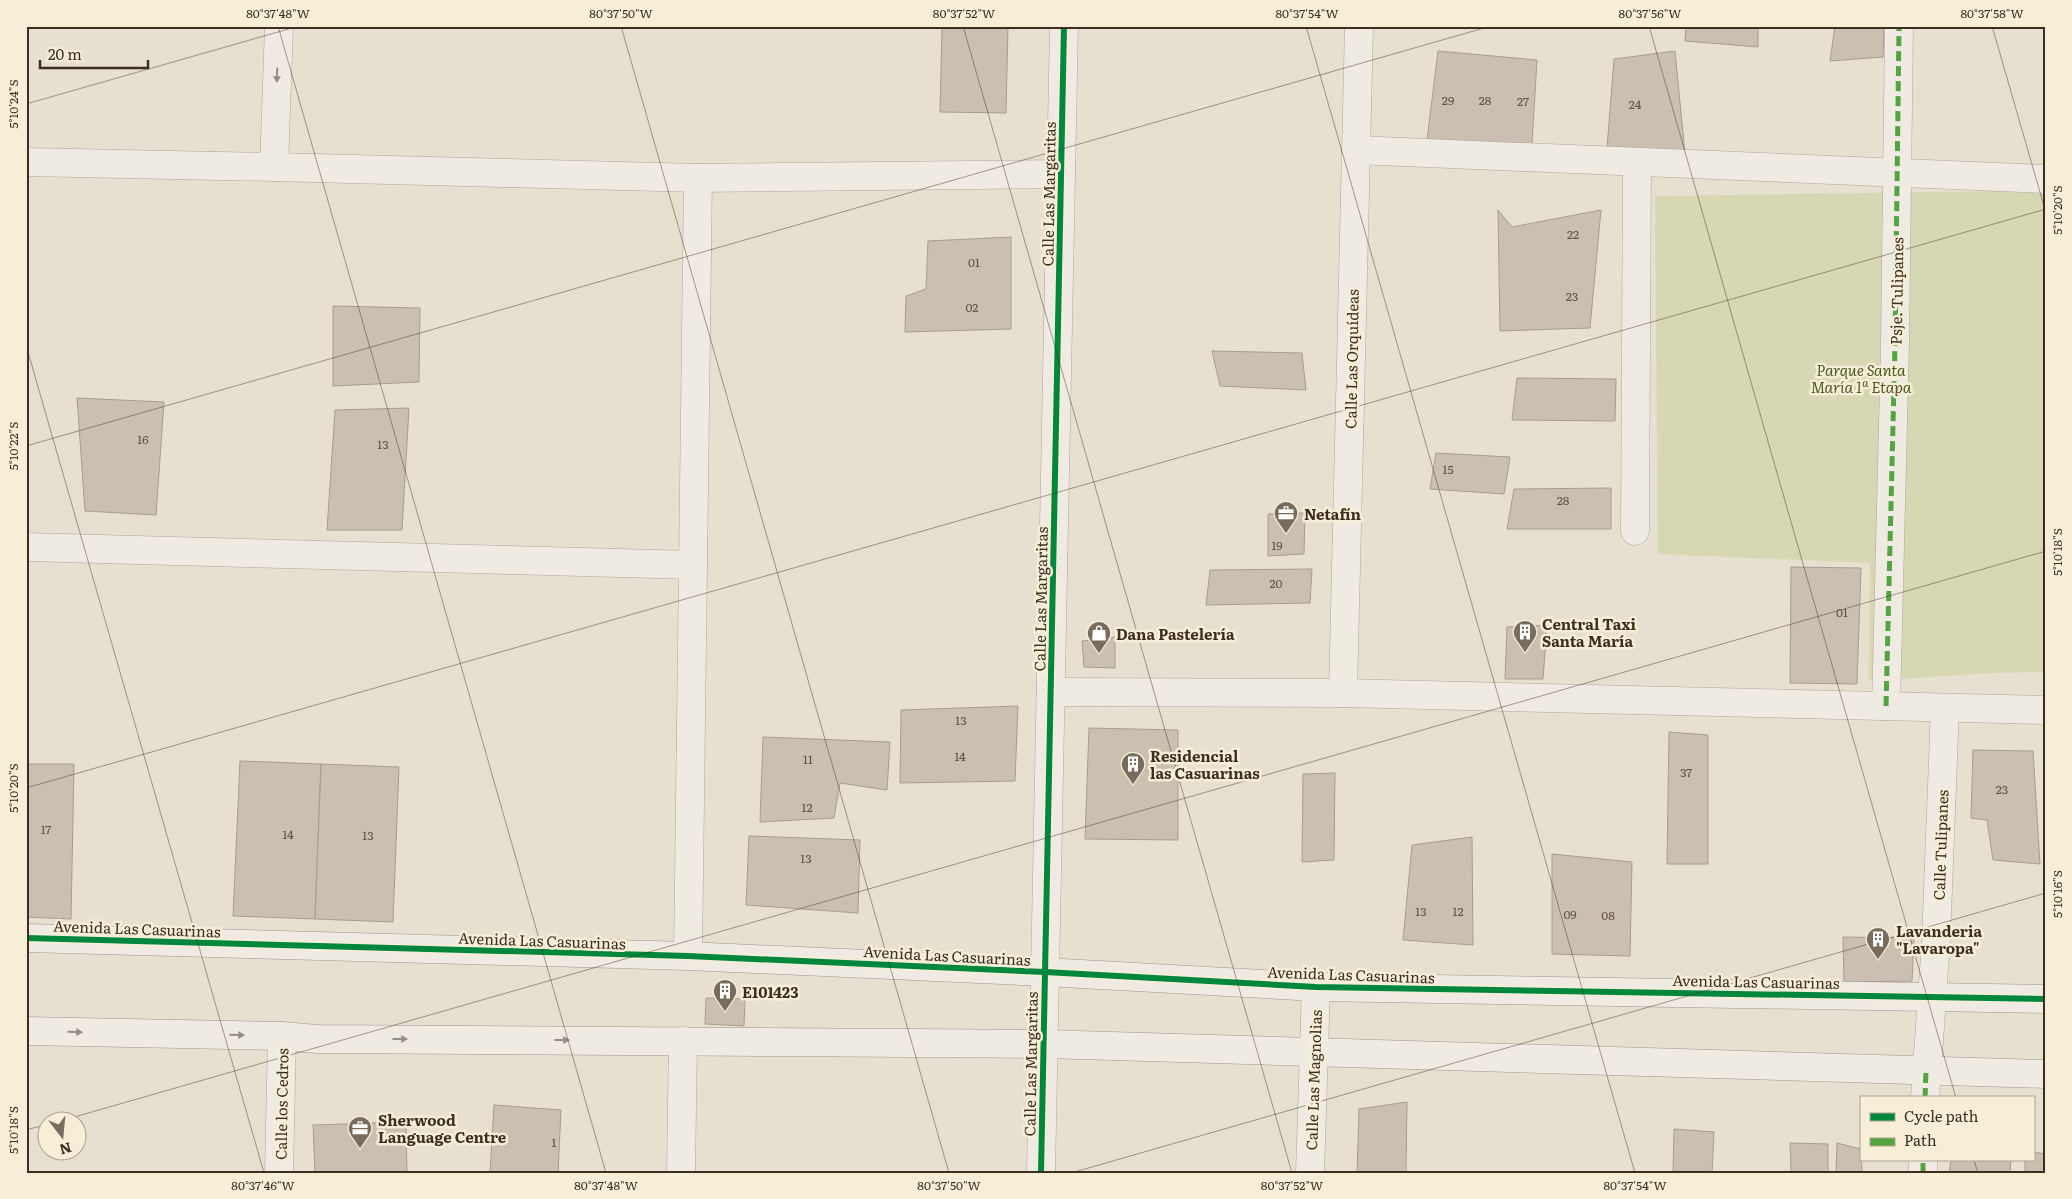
<svg xmlns="http://www.w3.org/2000/svg" width="2072" height="1199" font-family="Literata,serif">
  <rect width="100%" height="100%" fill="#e7e0d1"/>
  <polygon fill="#d6d7b3" points="1999,191 2046,194 2046,672 1991,673 1869,681 1870,563 1658,554 1655,196"/>
  <g fill="#cbbfb2" stroke="#a89c90">
    <polygon points="942,26 1008,26 1006,113 940,112"/>
    <polygon points="1686,26 1758,26 1758,47 1685,41"/>
    <polygon points="1835,26 1884,26 1883,57 1830,61"/>
    <polygon points="1438,51 1537,60 1532,144 1427,140"/>
    <polygon points="1675,51 1685,154 1607,148 1614,59"/>
    <polygon points="1498,210 1512,227 1601,210 1590,328 1500,331"/>
    <polygon points="1011,237 1011,329 905,332 906,296 926,289 928,241"/>
    <polygon points="333,306 420,308 419,382 333,386"/>
    <polygon points="1212,351 1302,353 1306,390 1220,386"/>
    <polygon points="1517,378 1616,379 1615,421 1512,420"/>
    <polygon points="77,398 164,402 156,515 85,511"/>
    <polygon points="409,408 402,530 327,530 335,410"/>
    <polygon points="1436,453 1510,457 1504,494 1430,489"/>
    <polygon points="1611,488 1611,529 1507,529 1514,489"/>
    <polygon points="1305,513 1304,554 1268,556 1268,514"/>
    <polygon points="1791,567 1861,568 1857,684 1790,683"/>
    <polygon points="1312,569 1310,603 1206,605 1210,570"/>
    <polygon points="1547,625 1543,679 1505,679 1507,627"/>
    <polygon points="1115,637 1115,668 1084,667 1082,641"/>
    <polygon points="1018,706 1015,781 900,783 901,710"/>
    <polygon points="1089,728 1178,730 1178,840 1085,839"/>
    <polygon points="1669,732 1708,735 1708,864 1667,864"/>
    <polygon points="763,737 890,742 887,790 840,783 834,818 760,822"/>
    <polygon points="1973,750 2033,751 2040,864 1993,860 1987,820 1971,818"/>
    <polygon points="240,761 321,764 315,919 233,916"/>
    <polygon points="26,764 74,764 71,919 26,917"/>
    <polygon points="321,764 399,767 393,922 315,919"/>
    <polygon points="1335,773 1334,860 1302,862 1303,774"/>
    <polygon points="749,836 860,840 858,913 746,905"/>
    <polygon points="1472,837 1473,945 1403,940 1412,845"/>
    <polygon points="1552,854 1632,862 1630,956 1552,954"/>
    <polygon points="1843,937 1914,938 1912,981 1844,982"/>
    <polygon points="706,998 745,999 744,1026 705,1024"/>
    <polygon points="1407,1102 1406,1173 1357,1173 1359,1109"/>
    <polygon points="494,1105 561,1110 558,1173 490,1173"/>
    <polygon points="406,1122 407,1173 315,1173 313,1125"/>
    <polygon points="1674,1129 1714,1132 1712,1173 1673,1173"/>
    <polygon points="1790,1143 1828,1144 1828,1173 1791,1173"/>
    <polygon points="1837,1143 1861,1149 1862,1173 1836,1173"/>
    <polygon points="2033,1152 2046,1154 2046,1173 2025,1173 2025,1160 2033,1160"/>
    <polygon points="1951,1160 2011,1160 2010,1173 1949,1173"/>
  </g>
  <g fill="none" stroke-linecap="round" stroke-linejoin="round">
    <g stroke="#ada599" stroke-width="29">
      <g id="street">
        <polyline points="1356,150 2046,179"/>
        <polyline points="26,162 274,167 698,178 1061,174"/>
        <polyline points="274,167 279,26"/>
        <polyline points="1635,531 1637,162"/>
        <polyline points="26,547 693,565"/>
        <polyline points="1051,692 1343,693 2046,710"/>
        <polyline points="1343,693 1359,26"/>
        <polyline points="1886,706 1895,344 1899,26"/>
        <polyline points="688,956 698,178"/>
        <polyline points="1925,1098 1936,941 1945,708"/>
        <polyline points="279,1173 282,1036"/>
        <polyline points="681,1173 683,1041"/>
        <polyline points="1041,1173 1064,26"/>
        <polyline points="1310,1173 1316,987"/>
        <polyline points="1923,1173 1923,1160"/>
      </g>
    </g>
    <g stroke="#9c958a" stroke-width="29">
      <g id="secondary">
        <polyline points="26,938 688,956 1045,972 1316,987 2046,999"/>
        <polyline points="26,1031 282,1036 317,1039 1044,1044 2046,1074"/>
      </g>
    </g>
    <use href="#street" stroke="#efebe3" stroke-width="28"/>
    <use href="#secondary" stroke="#efebe3" stroke-width="28"/>
    <g stroke="#54a441" stroke-width="5" stroke-dasharray="10 5" stroke-linecap="butt">
      <polyline points="1886,706 1895,344 1899,26"/>
      <polyline points="1925,1098 1926,1071"/>
      <polyline points="1923,1173 1923,1160"/>
    </g>
    <g stroke="#f7eed8" stroke-width="9">
      <g id="cycleway">
        <polyline points="26,938 688,956 1045,972 1316,987 2046,999"/>
        <polyline points="1041,1173 1064,26"/>
      </g>
    </g>
    <use href="#cycleway" stroke="#00873e" stroke-width="6"/>
  </g>
  <defs><path id="oneway-solid" d="M-6-.8H1V-3.2L6.5 0L1 3.2V.8H-6Z" transform="scale(1.25)"/></defs>
  <g fill="#968c82">
    <use href="#oneway-solid" transform="translate(277 75) rotate(92)"/>
    <use href="#oneway-solid" transform="translate(75 1032) rotate(1)"/>
    <use href="#oneway-solid" transform="translate(237 1035) rotate(1)"/>
    <use href="#oneway-solid" transform="translate(400 1039)"/>
    <use href="#oneway-solid" transform="translate(562 1040)"/>
  </g>
  <path fill="none" stroke="#3d2e20" stroke-width="1" stroke-opacity="0.45" d="M 278,26 L 606,1173M 621,26 L 949,1173M 963,26 L 1292,1173M 1306,26 L 1635,1173M 1649,26 L 1956,1098M 1992,26 L 2046,213M 26,104 L 299,26M 26,345 L 264,1173M 26,446 L 1491,26M 26,788 L 2046,209M 57,1122 L 2046,551M 26,1130 L 48,1124M 1974,1160 L 1978,1173M 1071,1173 L 2046,893"/>
  <defs>
    <g id="office-pin" transform="scale(1.25)"><path d="M0 17L-7.5 6A9.5 9.5 0 1 1 7.5 6Z" fill="#786c5e" stroke="#f7eed8"/><path d="M-6-3h4V-5.5h4V-3h4V5H-6ZM-1-4.5V-3h2v-1.5ZM-6 0V1H6V0Z" fill="#fff"/></g>
    <g id="building-pin" transform="scale(1.25)"><path d="M0 17L-7.5 6A9.5 9.5 0 1 1 7.5 6Z" fill="#786c5e" stroke="#f7eed8"/><path d="M-4-6H4V6H1V3H-1V6H-4ZM-2.5-4.3h1.7v1.8h-1.7ZM.8-4.3h1.7v1.8H.8ZM-2.5-1h1.7V.8h-1.7ZM.8-1h1.7V.8H.8Z" fill="#fff"/></g>
    <g id="shop-pin" transform="scale(1.25)"><path d="M0 17L-7.5 6A9.5 9.5 0 1 1 7.5 6Z" fill="#786c5e" stroke="#f7eed8"/><path d="M-5-2.5h2.3a2.7 3.5 0 0 1 5.4 0H5L5.5 6h-11ZM-1.5-2.5h3a1.5 2.3 0 0 0-3 0Z" fill="#fff"/></g>
  </defs>
  <g fill-rule="evenodd">
    <use href="#office-pin" x="1286" y="513"/>
    <use href="#building-pin" x="1525" y="632"/>
    <use href="#shop-pin" x="1099" y="633"/>
    <use href="#building-pin" x="1133" y="764"/>
    <use href="#building-pin" x="1878" y="939"/>
    <use href="#building-pin" x="725" y="991"/>
    <use href="#office-pin" x="360" y="1128"/>
  </g>
  <g text-anchor="middle" dominant-baseline="central" stroke-width="5" stroke-linejoin="round" paint-order="stroke">
    <g font-size="12" fill="#605244">
      <text x="1448" y="100">29</text>
      <text x="1485" y="100">28</text>
      <text x="1523" y="101">27</text>
      <text x="1635" y="104">24</text>
      <text x="1573" y="234">22</text>
      <text x="974" y="262">01</text>
      <text x="1572" y="296">23</text>
      <text x="972" y="307">02</text>
      <text x="143" y="439">16</text>
      <text x="383" y="444">13</text>
      <text x="1448" y="469">15</text>
      <text x="1563" y="500">28</text>
      <text x="1277" y="545">19</text>
      <text x="1276" y="583">20</text>
      <text x="1842" y="612">01</text>
      <text x="961" y="720">13</text>
      <text x="960" y="756">14</text>
      <text x="808" y="759">11</text>
      <text x="1686" y="772">37</text>
      <text x="2002" y="789">23</text>
      <text x="807" y="807">12</text>
      <text x="46" y="829">17</text>
      <text x="288" y="834">14</text>
      <text x="368" y="835">13</text>
      <text x="806" y="858">13</text>
      <text x="1421" y="911">13</text>
      <text x="1458" y="911">12</text>
      <text x="1570" y="914">09</text>
      <text x="1608" y="915">08</text>
      <text x="554" y="1142">1</text>
    </g>
    <g font-size="15" fill="#3d2e20" stroke="#f7eed8">
      <text transform="translate(1048 194) rotate(-89)">Calle Las Margaritas</text>
      <text transform="translate(1896 291) rotate(-89)">Psje. Tulipanes</text>
      <text transform="translate(1351 359) rotate(-89)">Calle Las Orquídeas</text>
      <text transform="translate(1040 599) rotate(-89)">Calle Las Margaritas</text>
      <text transform="translate(1940 845) rotate(-88)">Calle Tulipanes</text>
      <text transform="translate(137 928) rotate(2)">Avenida Las Casuarinas</text>
      <text transform="translate(542 940) rotate(2)">Avenida Las Casuarinas</text>
      <text transform="translate(947 955) rotate(3)">Avenida Las Casuarinas</text>
      <text transform="translate(1351 974) rotate(2)">Avenida Las Casuarinas</text>
      <text transform="translate(1756 981) rotate(1)">Avenida Las Casuarinas</text>
      <text transform="translate(1030 1064) rotate(-89)">Calle Las Margaritas</text>
      <text transform="translate(1313 1080) rotate(-88)">Calle Las Magnolias</text>
      <text transform="translate(281 1104) rotate(-89)">Calle los Cedros</text>
    </g>
    <g font-size="15" font-style="italic" fill="#4d5a26" stroke="#f7eed8">
      <text x="1861" y="369">Parque Santa<tspan x="1861" dy="17">María 1ª Etapa</tspan></text>
    </g>
    <g font-size="15" font-weight="bold" fill="#3d2e20" stroke="#f7eed8" text-anchor="start">
      <text x="1304" y="513">Netafín</text>
      <text x="1542" y="623">Central Taxi<tspan x="1542" dy="17">Santa María</tspan></text>
      <text x="1116" y="633">Dana Pastelería</text>
      <text x="1150" y="755">Residencial<tspan x="1150" dy="17">las Casuarinas</tspan></text>
      <text x="1896" y="930">Lavanderia<tspan x="1896" dy="17">"Lavaropa"</tspan></text>
      <text x="742" y="991">E101423</text>
      <text x="378" y="1119">Sherwood<tspan x="378" dy="17">Language Centre</tspan></text>
    </g>
  </g>
  <rect width="2072" height="1199" fill="none" stroke="#f7eed8" stroke-width="55"/>
  <rect x="1860" y="1096" width="175" height="65" fill="#f7eed8" stroke="#ada18e"/>
  <rect x="1870" y="1113" width="25" height="8" fill="#00873e" stroke="#ada18e"/>
  <text x="1904" y="1122" font-size="15" fill="#3d2e20">Cycle path</text>
  <rect x="1870" y="1138" width="25" height="8" fill="#54a441" stroke="#ada18e"/>
  <text x="1904" y="1146" font-size="15" fill="#3d2e20">Path</text>
  <g transform="translate(62 1136) rotate(164)"><circle r="24" fill="#f7eed8" stroke="#ada18e"/>
  <path d="M0-4L9 19L0 12L-9 19Z" fill="#786c5e"/>
  <text y="-8" font-size="14" font-weight="bold" text-anchor="middle" fill="#3d2e20">N</text>
  </g>
  <path d="M40 60v8h108v-8" fill="none" stroke="#3d2e20" stroke-width="2.5"/>
  <text x="48" y="60" font-size="15" fill="#3d2e20" stroke="#f7eed8" stroke-width="4" paint-order="stroke">20 m</text>
  <rect x="28" y="28" width="2016" height="1144" fill="none" stroke="#3d2e20" stroke-width="2"/>
  <g font-size="12" text-anchor="middle" fill="#3d2e20">
    <text x="278" y="18">80°37'48"W</text>
    <text x="621" y="18">80°37'50"W</text>
    <text x="964" y="18">80°37'52"W</text>
    <text x="1307" y="18">80°37'54"W</text>
    <text x="1650" y="18">80°37'56"W</text>
    <text x="1992" y="18">80°37'58"W</text>
    <text transform="translate(14 104) rotate(-90)" y="4">5°10'24"S</text>
    <text transform="translate(2058 210) rotate(-90)" y="4">5°10'20"S</text>
    <text transform="translate(14 446) rotate(-90)" y="4">5°10'22"S</text>
    <text transform="translate(2058 552) rotate(-90)" y="4">5°10'18"S</text>
    <text transform="translate(14 788) rotate(-90)" y="4">5°10'20"S</text>
    <text transform="translate(2058 894) rotate(-90)" y="4">5°10'16"S</text>
    <text transform="translate(14 1130) rotate(-90)" y="4">5°10'18"S</text>
    <text x="263" y="1190">80°37'46"W</text>
    <text x="606" y="1190">80°37'48"W</text>
    <text x="949" y="1190">80°37'50"W</text>
    <text x="1292" y="1190">80°37'52"W</text>
    <text x="1635" y="1190">80°37'54"W</text>
  </g>
</svg>
